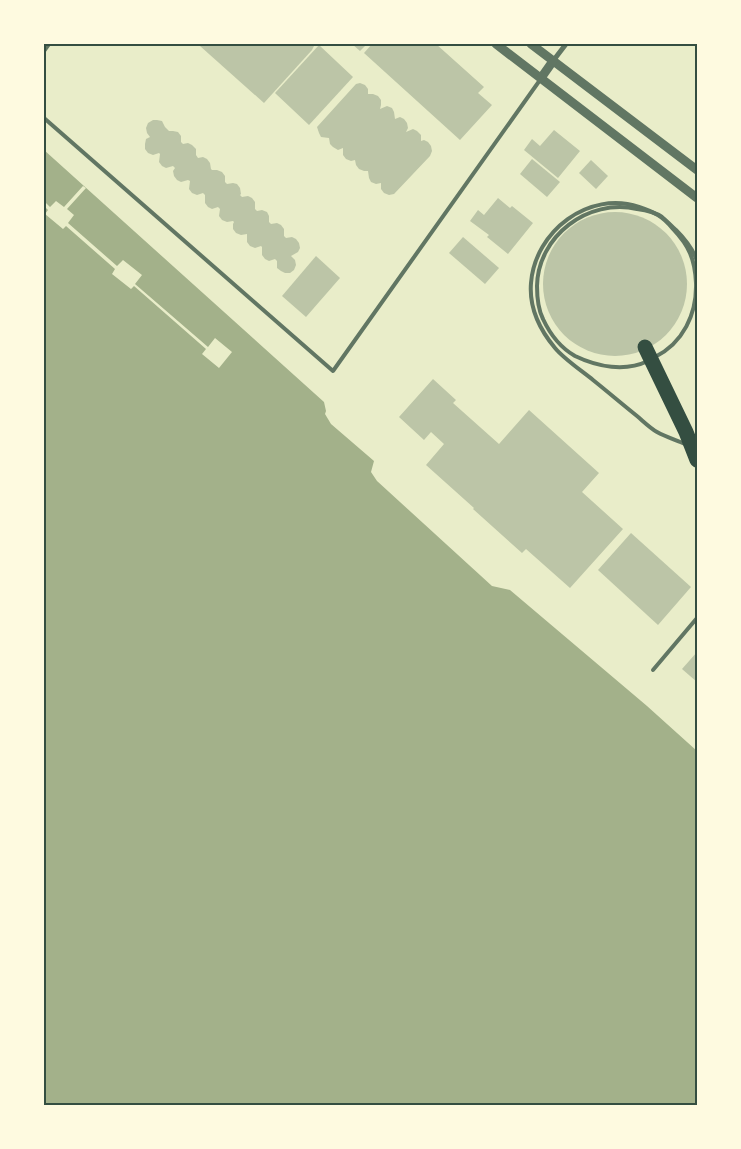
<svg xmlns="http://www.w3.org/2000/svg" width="741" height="1149" font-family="'Times New Roman',serif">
  <rect width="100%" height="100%" fill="#e9edc9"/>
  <polygon fill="#a3b18a" points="44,150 324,402 326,411 325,414 331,424 374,461 371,472 377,481 492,586 510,590 647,706 697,751 697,1105 44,1105"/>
  <polygon fill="#e9edc9" points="83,186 86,188 67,209 74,215 68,223 117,266 123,260 142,275 135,284 208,347 215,338 232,352 219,368 202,354 206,349 134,286 131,289 112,274 115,269 66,226 63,229 45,214 48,210 44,206 44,201 50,207 56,201 64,207"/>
  <g fill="#bcc5a7">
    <polygon points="203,44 315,44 312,50 264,103 200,46"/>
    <polygon points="352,44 367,44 360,51"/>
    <polygon points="372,44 436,44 484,87 478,93 492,105 460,140 364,53"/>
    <polygon points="319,45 353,77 309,125 275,93"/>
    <polygon points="360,83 365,85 368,89 368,94 373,94 378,96 381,100 381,105 380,109 387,106 392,108 394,112 395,119 400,117 404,119 407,123 408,128 406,132 413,129 417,131 421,135 421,141 424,140 428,142 431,146 432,151 430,156 394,194 389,195 384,193 381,189 381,183 376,184 371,182 369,178 368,171 364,171 359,169 356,165 355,160 351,161 346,159 343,155 343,148 338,150 333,147 330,144 329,138 321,137 319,133 317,127 356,84"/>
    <polygon points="153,120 157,120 162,121 165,127 169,131 173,131 178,132 181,136 181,142 183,144 188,143 192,145 196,149 196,155 198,158 203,157 207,159 210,163 211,169 212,170 217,170 222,172 225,176 225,182 227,184 233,183 237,184 240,188 241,194 240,195 242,197 248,196 252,198 255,202 255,209 257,211 262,210 267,212 269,216 269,222 271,224 277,223 281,225 284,229 284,236 286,238 292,237 296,239 299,243 300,248 298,252 291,256 295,260 296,265 294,270 290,273 285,273 281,271 277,268 277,261 275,259 269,261 265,259 262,255 262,247 261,246 255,248 250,246 247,242 247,234 241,235 236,233 233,229 233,224 234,222 233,221 227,222 222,220 219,216 220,209 218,207 212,209 208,207 205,203 205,195 203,193 197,195 192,193 189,189 190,181 188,180 181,182 177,180 174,176 173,171 175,168 173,166 166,168 162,166 159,162 160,154 159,153 153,155 148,153 145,149 145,144 146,139 150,137 147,133 146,128 148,123"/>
    <polygon points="554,130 580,151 558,178 524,150 532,139 540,146"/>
    <polygon points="532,159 560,182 547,197 520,174"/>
    <polygon points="591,160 608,176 596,189 579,173"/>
    <polygon points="498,198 510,208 512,206 533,223 508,254 487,237 489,235 470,221 478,210 484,215"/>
    <circle cx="615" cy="284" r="72"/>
    <polygon points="463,237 499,268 485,284 449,253"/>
    <polygon points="316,256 340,278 306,317 282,296"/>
    <polygon points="433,379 456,400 453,403 499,444 529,410 599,473 582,492 623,529 570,588 526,549 522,553 473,509 474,508 426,465 444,444 431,432 424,440 399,417"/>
    <polygon points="631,533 691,587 658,625 598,570"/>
    <polygon points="697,652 697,682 682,669"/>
  </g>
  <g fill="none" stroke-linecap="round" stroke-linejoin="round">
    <g stroke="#617663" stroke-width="4">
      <polyline points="44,51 49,44"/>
      <polyline points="44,118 333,371 540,80"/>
      <path d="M 655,357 C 683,343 697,314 696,283 C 695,259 689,246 673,229 C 663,216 654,212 639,207 C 589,190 535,231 531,283 C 529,307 540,330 555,348 C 564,359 582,371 593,380 C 608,392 622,404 637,416 C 643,421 650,428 657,432 C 666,437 676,440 685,444"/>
      <path d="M 648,361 C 625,372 598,367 575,356 C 561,348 550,334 543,319 C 538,309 537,298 537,286 C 538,236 588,198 637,209 C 645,210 655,212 662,217 C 667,221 671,226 676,230 C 685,239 693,249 697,261"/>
      <polyline points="653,670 697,618"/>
    </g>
    <polyline stroke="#617663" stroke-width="5" points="553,61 566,44"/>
    <g stroke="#617663" stroke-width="9">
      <polyline points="496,44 697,198"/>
      <polyline points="531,44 697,170"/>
      <polyline points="541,78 553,61"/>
    </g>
    <polyline stroke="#344e41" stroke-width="15" points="645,347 686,432 697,460"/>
  </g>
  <rect width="741" height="1149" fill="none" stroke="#fefae0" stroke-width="90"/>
  <rect x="45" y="45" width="651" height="1059" fill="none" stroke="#344e41" stroke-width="2"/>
</svg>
